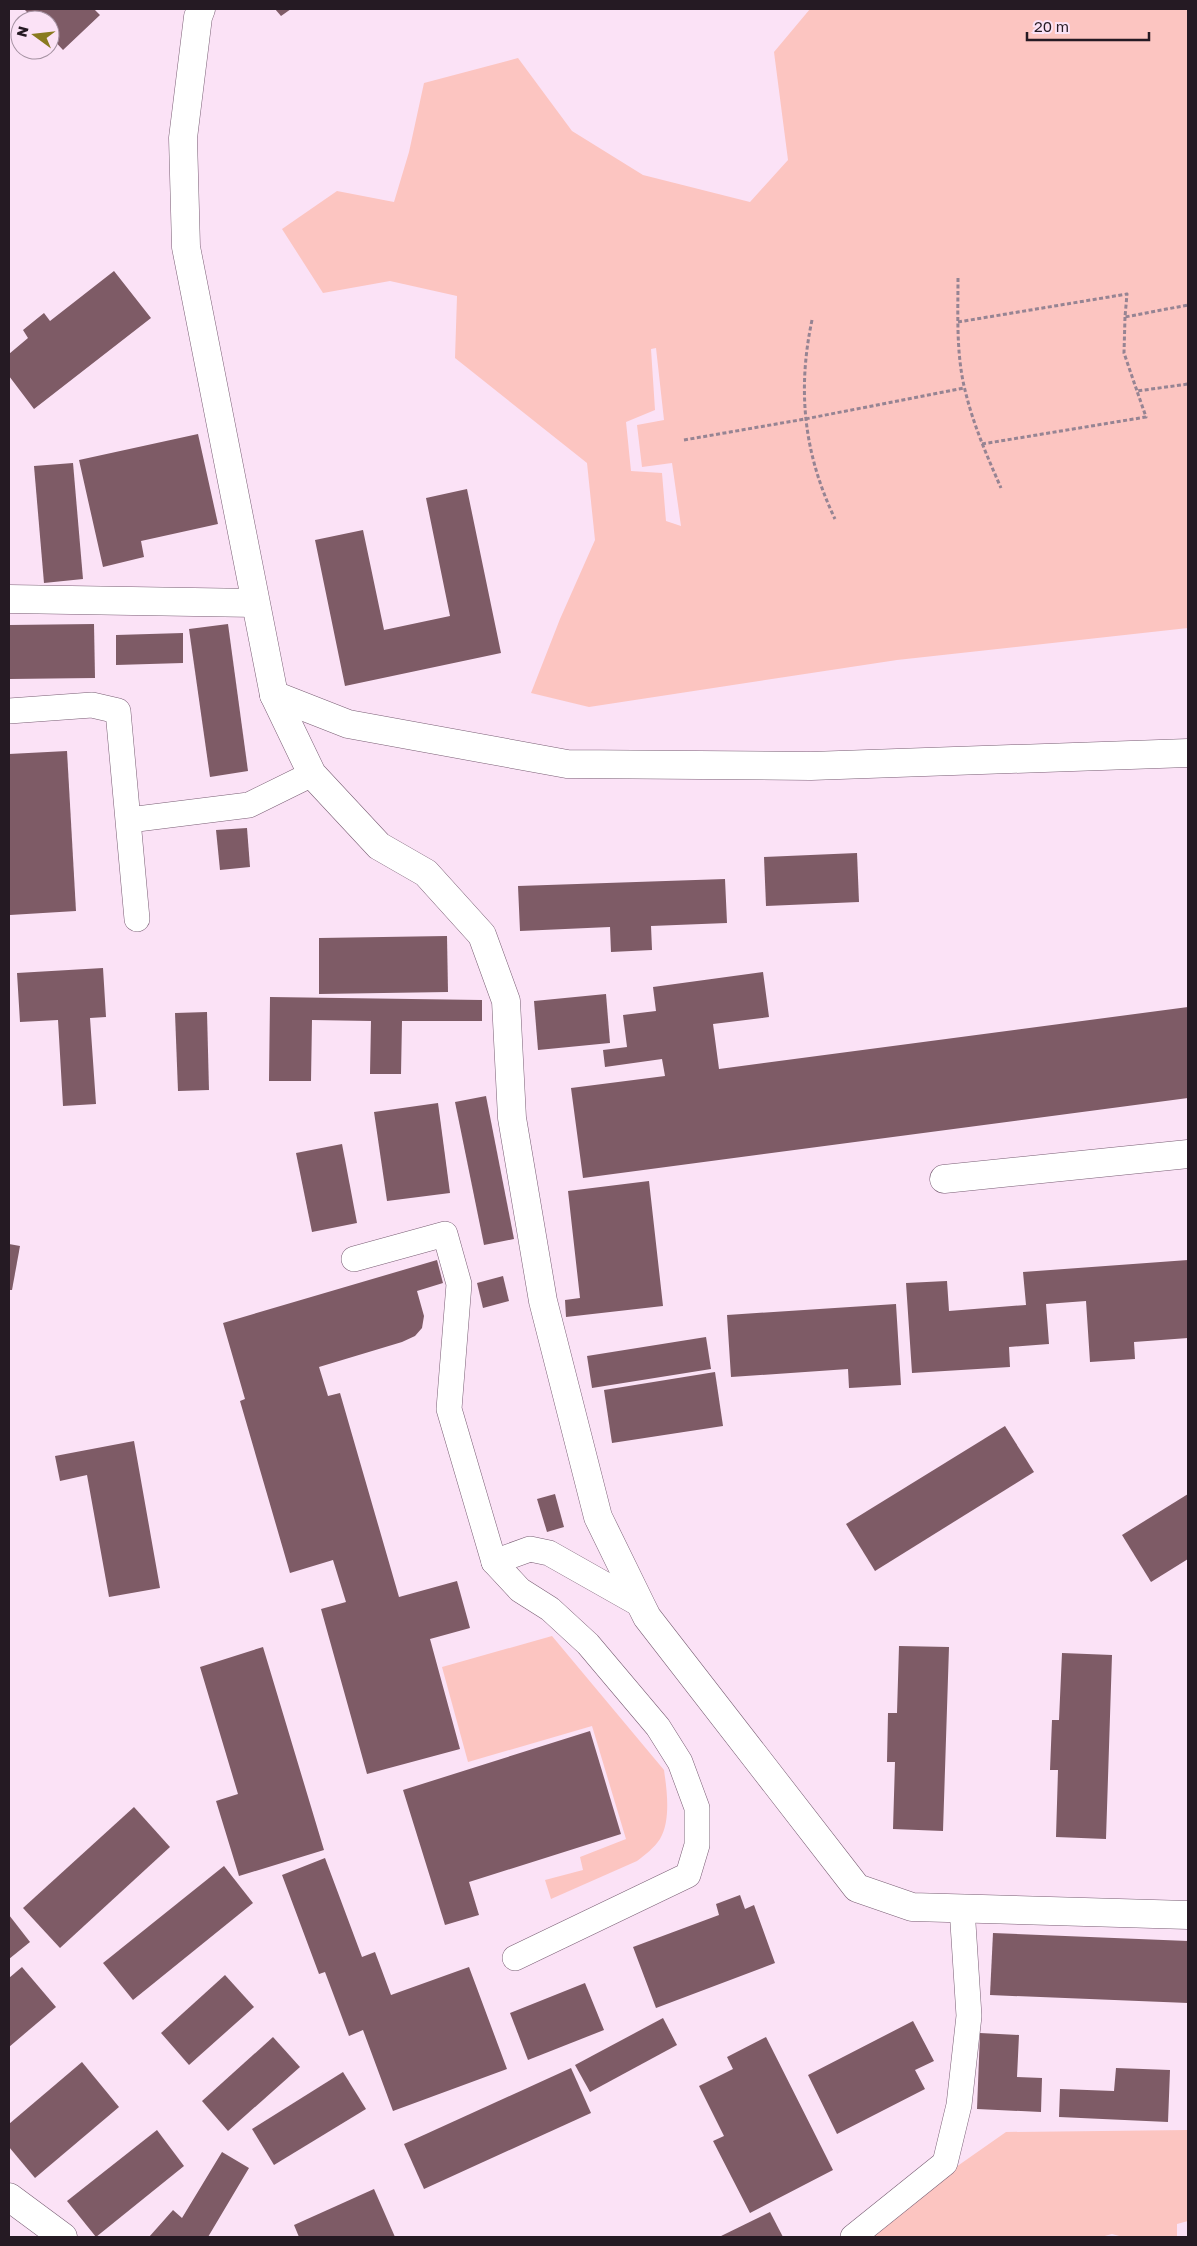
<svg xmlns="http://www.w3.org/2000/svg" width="1197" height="2246" font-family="'Golos Text',sans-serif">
  <rect width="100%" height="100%" fill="#fbe2f6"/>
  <g fill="#fcc5c1" fill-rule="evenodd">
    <path d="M 810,9 L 1188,9 L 1188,628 L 897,660 L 589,707 L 531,693 L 560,619 L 595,540 L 587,463 L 455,358 L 457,296 L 390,281 L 323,293 L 282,229 L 337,191 L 394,202 L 409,152 L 424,83 L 518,58 L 572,131 L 643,175 L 750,202 L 788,160 L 774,52 ZM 656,348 L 664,420 L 637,425 L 642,467 L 672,463 L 681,526 L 666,521 L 662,473 L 631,471 L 626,422 L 655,410 L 651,349 Z"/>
    <path d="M 552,1636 L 664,1770 C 667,1791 671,1820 660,1839 C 654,1848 645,1855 637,1861 L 551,1899 L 545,1880 L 583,1870 L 580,1857 L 626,1839 L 592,1726 L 468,1762 L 442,1667 Z"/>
    <polygon points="1188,2130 1188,2221 1177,2224 1177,2237 1123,2237 1112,2234 1101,2237 869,2237 956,2167 1006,2132"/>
  </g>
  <g fill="#7e5b66">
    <polygon points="24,9 94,9 100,15 63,50 50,36 50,20 35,20"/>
    <polygon points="275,9 291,9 281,16"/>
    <polygon points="114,271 151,318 34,409 9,376 9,354 28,338 23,330 44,313 50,321"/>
    <polygon points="198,434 218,524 141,541 144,557 103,567 79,460"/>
    <polygon points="73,463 83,579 44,583 34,466"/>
    <polygon points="467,489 501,653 345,686 315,540 363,530 384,630 450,616 426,498"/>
    <polygon points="94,624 95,678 9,679 9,625"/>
    <polygon points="228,624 248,771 210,777 189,629"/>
    <polygon points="183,633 183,663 116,665 116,635"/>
    <polygon points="67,751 76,911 10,915 9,754"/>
    <polygon points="247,828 250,867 220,870 216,830"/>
    <polygon points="857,853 859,902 766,906 764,857"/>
    <polygon points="725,879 727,923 651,926 652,950 611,952 610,927 520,931 518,886"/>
    <polygon points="447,936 448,992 319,994 319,938"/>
    <polygon points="103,968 106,1017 90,1018 96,1104 63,1106 58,1020 20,1022 17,973"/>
    <polygon points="763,972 769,1017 713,1024 719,1069 1188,1007 1188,1098 583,1178 571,1088 665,1076 662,1059 605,1067 603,1050 627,1047 623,1015 656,1011 653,987"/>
    <polygon points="606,994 610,1043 538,1050 534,1001"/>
    <polygon points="270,997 482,1000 482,1021 402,1021 401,1074 370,1074 371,1021 312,1020 311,1081 269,1081"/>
    <polygon points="207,1012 209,1090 178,1091 175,1013"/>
    <polygon points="486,1096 514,1239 484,1245 455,1102"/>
    <polygon points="438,1103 450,1193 387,1201 374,1112"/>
    <polygon points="342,1144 357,1223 312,1232 296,1153"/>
    <polygon points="649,1181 663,1306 566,1317 565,1300 580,1298 568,1191"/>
    <polygon points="9,1244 20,1246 12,1290 9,1290"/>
    <polygon points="437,1260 443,1283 417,1291 424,1316 422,1328 415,1336 402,1342 319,1367 328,1396 340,1393 399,1597 457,1581 470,1628 430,1639 460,1749 367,1774 321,1609 346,1602 333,1560 290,1573 240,1401 245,1399 223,1323"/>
    <polygon points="1188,1260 1188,1338 1134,1342 1135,1359 1090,1362 1086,1301 1046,1304 1049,1344 1009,1347 1010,1367 912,1373 906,1283 947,1281 949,1311 1026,1305 1023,1272"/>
    <polygon points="503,1276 509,1301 483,1308 477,1283"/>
    <polygon points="896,1304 901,1385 849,1388 848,1369 731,1377 727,1315"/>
    <polygon points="706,1337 711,1369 592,1388 587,1356"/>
    <polygon points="715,1372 723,1426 612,1443 604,1390"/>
    <polygon points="1005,1426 1034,1472 875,1571 846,1524"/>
    <polygon points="134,1441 160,1588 109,1597 87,1475 60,1481 55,1456"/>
    <polygon points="555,1494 564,1527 547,1532 537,1499"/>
    <polygon points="1188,1494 1188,1559 1151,1582 1122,1535"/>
    <polygon points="899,1646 949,1647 943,1831 893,1829 895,1762 887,1762 888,1713 897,1713"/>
    <polygon points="263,1647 324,1850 239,1876 216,1801 238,1794 200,1667"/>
    <polygon points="1062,1653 1112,1655 1106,1839 1056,1837 1058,1770 1050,1770 1052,1720 1059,1720"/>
    <polygon points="590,1731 621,1834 469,1882 479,1915 445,1925 403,1790"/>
    <polygon points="134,1807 170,1847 60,1948 23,1908"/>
    <polygon points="325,1858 362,1957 375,1952 391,1995 469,1967 507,2069 393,2111 363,2030 349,2036 325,1972 319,1974 282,1875"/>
    <polygon points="224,1866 253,1903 133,2000 103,1963"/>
    <polygon points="740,1895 745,1909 754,1905 775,1963 656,2008 633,1947 719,1915 716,1904"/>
    <polygon points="9,1915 30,1942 9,1959"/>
    <polygon points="993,1933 1188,1941 1188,2003 990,1995"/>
    <polygon points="22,1967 56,2007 9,2047 9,1978"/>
    <polygon points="225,1975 254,2007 189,2065 161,2033"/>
    <polygon points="585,1983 604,2030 528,2060 510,2013"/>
    <polygon points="663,2018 677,2045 590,2092 575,2065"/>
    <polygon points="913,2021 934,2061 915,2070 925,2089 837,2134 808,2075"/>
    <polygon points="980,2033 1019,2035 1017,2077 1042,2078 1041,2112 977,2109"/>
    <polygon points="273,2037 300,2067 228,2131 202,2101"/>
    <polygon points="766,2037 833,2170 750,2213 713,2141 724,2136 699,2086 733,2069 727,2057"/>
    <polygon points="82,2062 119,2107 35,2178 9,2147 9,2124"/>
    <polygon points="571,2068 591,2113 424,2189 404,2144"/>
    <polygon points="1116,2068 1170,2070 1168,2122 1059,2117 1060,2089 1114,2091"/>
    <polygon points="343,2072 366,2109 274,2165 252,2129"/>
    <polygon points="157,2130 184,2166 96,2237 67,2201"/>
    <polygon points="222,2152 249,2168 208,2237 149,2237 173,2210 182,2218"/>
    <polygon points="374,2189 395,2237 299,2237 294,2225"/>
    <polygon points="770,2212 783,2237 719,2237"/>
  </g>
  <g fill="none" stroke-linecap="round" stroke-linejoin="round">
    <g stroke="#795e74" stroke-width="26">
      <g id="lane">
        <polyline points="9,711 92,705 118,711 137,919"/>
        <polyline points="129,820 249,805 312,774"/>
        <polyline points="354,1259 445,1234 459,1284 449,1409 494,1562 520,1590 550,1609 588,1644 658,1727 680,1762 697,1808 697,1845 688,1875 515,1958"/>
        <polyline points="494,1562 530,1549 549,1553 641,1605"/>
        <polyline points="853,2237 945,2163 959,2105 969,2016 962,1908"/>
      </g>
    </g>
    <g stroke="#795e74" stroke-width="29">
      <g id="street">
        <polyline points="201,9 198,17 183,138 186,247 274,695 312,774 379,846 426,873 482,935 506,1001 512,1118 543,1301 598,1517 641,1605 647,1617 857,1888 912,1907 1188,1915"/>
        <polyline points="9,599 255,603"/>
        <polyline points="274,695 348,724 567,764 811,766 1188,753"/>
        <polyline points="944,1179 1188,1154"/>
        <polyline points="9,2197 63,2237"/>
      </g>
    </g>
    <g stroke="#968493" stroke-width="3" stroke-dasharray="4 2.5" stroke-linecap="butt">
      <path d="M 958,278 C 958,315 956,354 965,390 C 973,424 987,456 1001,488"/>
      <polyline points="1125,317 1124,353 1137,391"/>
      <path d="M 812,320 C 797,391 804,454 835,519"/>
      <polyline points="958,322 1127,294 1125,317 1188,305"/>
      <polyline points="684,440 805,419 964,388"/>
      <polyline points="982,444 1146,417 1137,391 1188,384"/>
    </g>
    <use href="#lane" stroke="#fff" stroke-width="25"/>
    <use href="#street" stroke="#fff" stroke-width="28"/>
  </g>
  <rect width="1197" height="2246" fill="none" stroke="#251a23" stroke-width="20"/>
  <g transform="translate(35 35) rotate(285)"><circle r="24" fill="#fbe2f6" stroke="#a592a2"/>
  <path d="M0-4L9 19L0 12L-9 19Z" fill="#897a1f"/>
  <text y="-8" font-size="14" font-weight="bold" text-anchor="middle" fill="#251a23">N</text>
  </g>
  <path d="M1027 32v8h122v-8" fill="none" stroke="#251a23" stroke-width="2.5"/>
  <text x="1034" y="32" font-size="15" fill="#251a23" stroke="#fbe2f6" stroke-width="4" paint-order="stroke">20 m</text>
</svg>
